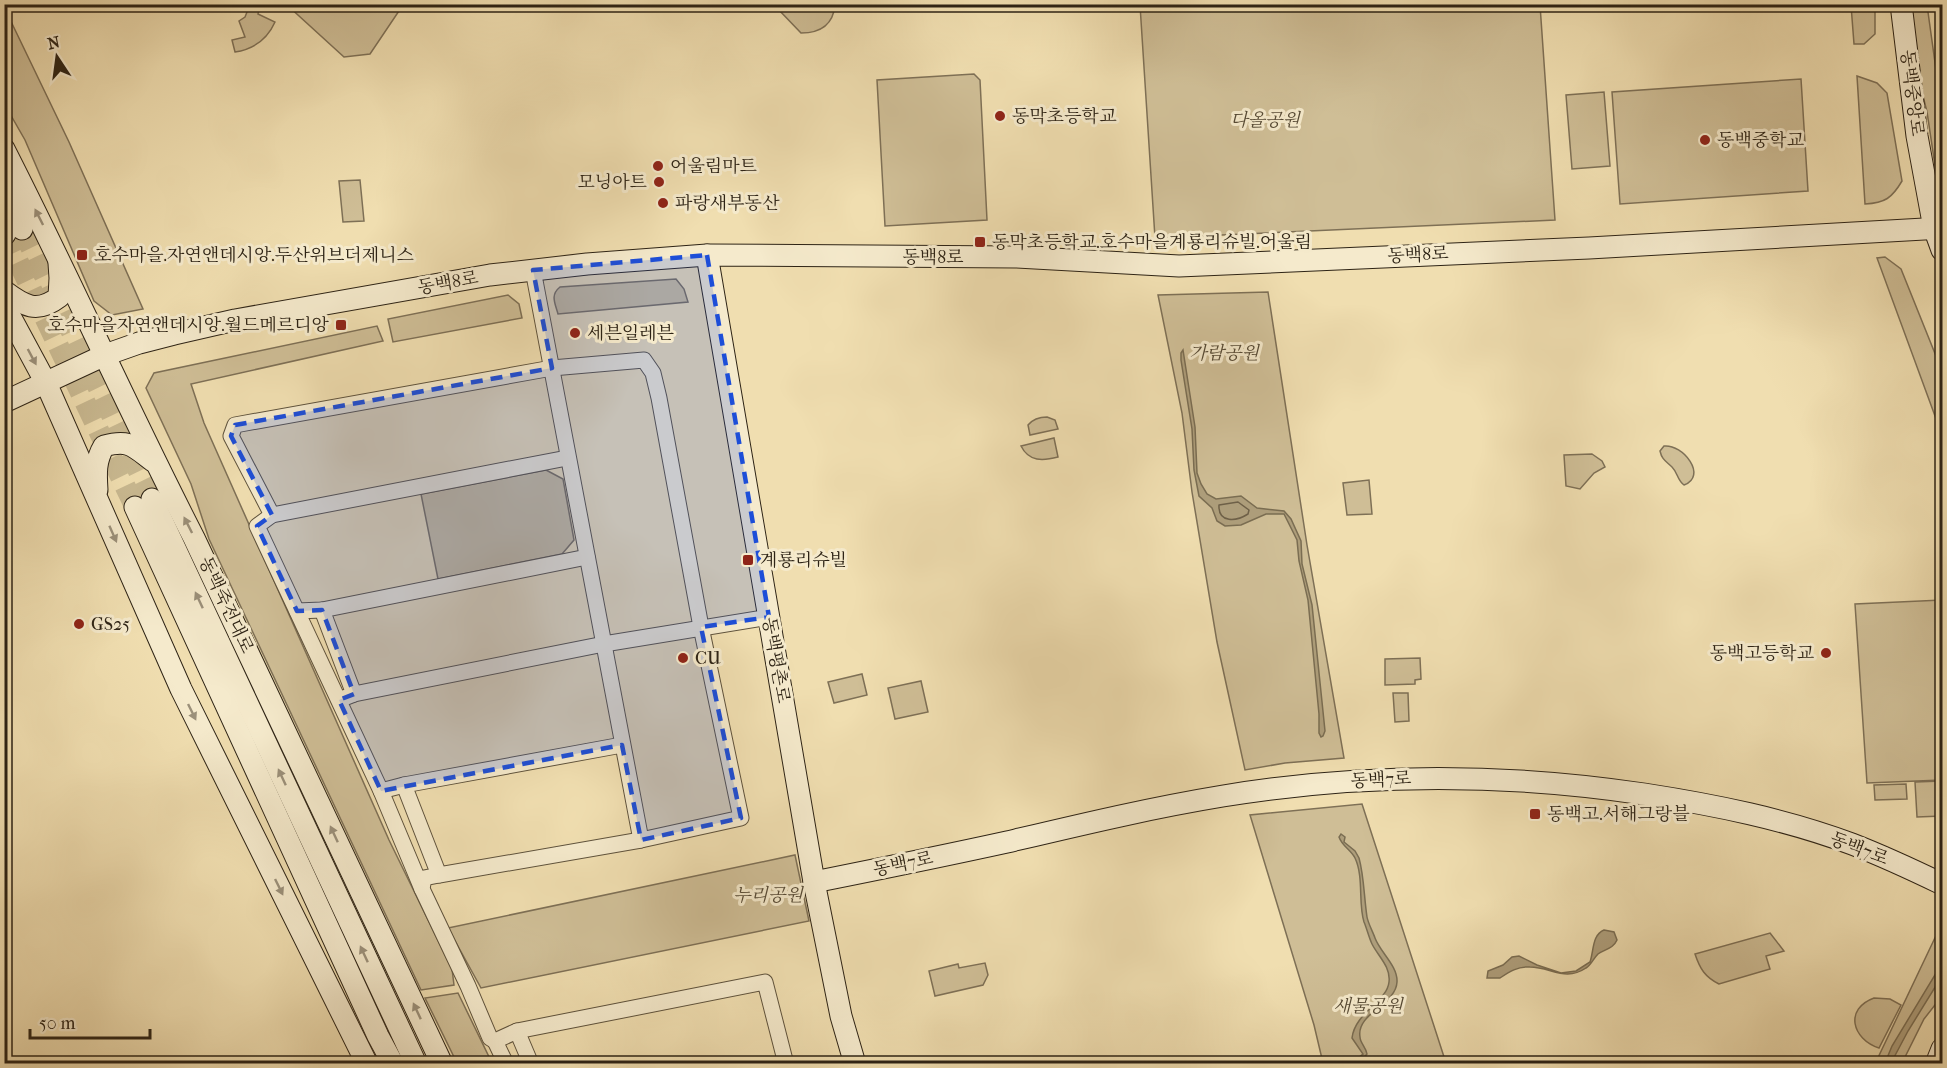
<svg xmlns="http://www.w3.org/2000/svg" width="1947" height="1068" font-family="'IM FELL French Canon','Noto Serif KR',serif">
  <rect width="100%" height="100%" fill="#f0deb0"/>
  <filter id="stains"><feTurbulence type="fractalNoise" baseFrequency=".00333" numOctaves="4"/><feColorMatrix values="0 0 0 0 .2 0 0 0 0 .09 0 0 0 0 .02 0 0 0 .5 -.17"/></filter>
  <radialGradient id="worn" r=".72"><stop offset=".6" stop-color="#630" stop-opacity="0"/><stop offset="1" stop-color="#630" stop-opacity=".3"/></radialGradient>
  <g fill="#cfbe96" stroke="#7e7056" stroke-width="1.5">
    <polygon points="287,5 403,5 370,54 344,57"/>
    <path d="M 796,5 L 835,4 L 835,5 C 833,25 820,33 801,33 L 779,10 L 786,5 Z"/>
    <polygon points="1140,5 1540,5 1555,220 1155,238"/>
    <polygon points="1851,5 1875,5 1875,34 1864,44 1854,44"/>
    <polygon points="1910,5 1927,5 1942,113 1942,185 1937,179 1927,112 1920,84"/>
    <path d="M 249,7 L 259,9 L 258,14 L 275,22 C 267,40 254,49 235,52 L 232,40 L 245,37 L 239,21 L 245,17 Z"/>
    <polygon points="5,9 69,142 143,309 112,315 94,301 25,140 5,105"/>
    <polygon points="974,74 980,80 987,220 885,226 877,80"/>
    <path d="M 1857,76 L 1877,83 L 1887,93 L 1902,181 C 1892,198 1885,203 1865,204 Z"/>
    <polygon points="1801,79 1808,191 1620,204 1612,92"/>
    <polygon points="1604,92 1610,166 1572,169 1566,95"/>
    <polygon points="360,180 364,221 343,222 339,181"/>
    <polygon points="1885,257 1901,269 1942,371 1942,435 1877,258"/>
    <path d="M 676,279 L 684,289 L 688,302 L 558,314 C 555,303 550,295 560,287 Z"/>
    <polygon points="1268,292 1307,545 1344,758 1285,763 1245,770 1217,642 1192,492 1182,413 1158,295"/>
    <polygon points="508,295 519,304 522,318 393,342 388,319"/>
    <polygon points="377,326 383,341 191,384 204,423 389,840 452,969 454,985 421,990 209,539 191,484 146,388 154,373"/>
    <path d="M 1047,417 L 1055,420 L 1058,429 L 1030,435 L 1028,425 C 1033,419 1040,417 1047,417 Z"/>
    <path d="M 1054,438 L 1058,457 C 1043,461 1029,462 1021,446 Z"/>
    <path d="M 1664,446 C 1683,444 1708,476 1684,485 C 1677,480 1678,473 1672,467 C 1666,461 1662,460 1660,451 Z"/>
    <polygon points="1592,454 1602,461 1605,467 1594,473 1580,489 1566,486 1564,455"/>
    <polygon points="546,470 563,479 574,540 562,554 438,579 421,494"/>
    <polygon points="1369,480 1372,514 1347,515 1343,483"/>
    <polygon points="1942,600 1942,780 1867,783 1855,604"/>
    <polygon points="1420,658 1421,679 1415,680 1415,684 1385,685 1385,659"/>
    <polygon points="862,674 867,695 834,703 828,682"/>
    <polygon points="921,681 928,712 895,719 888,688"/>
    <polygon points="1393,693 1408,693 1409,721 1395,722"/>
    <polygon points="1942,781 1942,816 1917,817 1915,782"/>
    <polygon points="1906,784 1907,799 1875,800 1874,785"/>
    <polygon points="1362,804 1446,1063 1323,1063 1314,1025 1250,815"/>
    <polygon points="795,855 809,921 481,988 448,928"/>
    <polygon points="1942,923 1942,996 1924,1019 1902,1063 1875,1064"/>
    <path d="M 1770,933 L 1784,951 L 1766,956 L 1770,969 L 1719,984 C 1705,977 1700,969 1695,954 Z"/>
    <polygon points="985,963 988,975 983,985 935,996 929,971 958,964 959,968"/>
    <polygon points="458,993 492,1063 457,1063 425,998"/>
    <path d="M 1874,998 L 1890,999 L 1901,1005 L 1879,1048 C 1852,1039 1844,1009 1874,998 Z"/>
  </g>
  <g fill="#ae9e7b" stroke="#7a6d52" stroke-width="1.5">
    <polygon points="1183,350 1195,427 1197,473 1201,484 1207,494 1216,499 1241,496 1257,508 1284,511 1291,519 1301,541 1302,564 1312,605 1325,731 1323,736 1321,737 1319,733 1319,714 1308,600 1299,561 1297,540 1284,514 1266,514 1241,525 1225,526 1217,521 1212,508 1199,496 1194,470 1192,429 1181,360 1181,353"/>
    <path d="M 1341,834 L 1345,837 L 1344,842 L 1355,851 L 1359,858 C 1364,876 1364,897 1367,917 C 1368,923 1373,932 1375,938 C 1380,952 1398,966 1397,982 C 1396,1005 1356,1013 1360,1037 C 1360,1043 1366,1047 1367,1054 L 1359,1063 L 1352,1063 L 1363,1054 L 1352,1038 C 1355,1012 1387,1002 1389,982 C 1391,967 1378,956 1372,944 C 1369,938 1367,929 1364,922 C 1358,903 1364,877 1355,858 C 1351,850 1342,846 1339,837 Z"/>
    <path d="M 1604,930 L 1614,932 L 1617,940 C 1613,949 1605,949 1598,954 C 1593,959 1591,965 1586,968 C 1565,982 1551,967 1530,967 C 1518,966 1509,972 1500,978 L 1487,978 L 1488,971 L 1503,965 L 1512,957 L 1519,956 L 1537,965 L 1561,973 L 1576,971 L 1590,962 C 1594,950 1592,935 1604,930 Z"/>
    <polygon points="1942,957 1942,976 1908,1031 1891,1063 1885,1063 1892,1046 1938,970"/>
  </g>
  <g fill="none" stroke-linecap="round" stroke-linejoin="round">
    <path stroke="#6e6048" stroke-width="1.5" d="M 1238,502 L 1249,510 L 1248,514 C 1237,521 1218,524 1219,505 Z"/>
    <g stroke="#c9b991" stroke-width="21" stroke-dasharray="21 10" stroke-linecap="butt">
      <polyline points="22,229 152,499"/>
      <polyline points="5,234 135,507"/>
    </g>
    <g stroke="#5e523c" stroke-width="17">
      <g id="street">
        <polyline points="533,270 641,840"/>
        <polyline points="272,515 231,436 235,425 552,368 644,360 653,373 659,398 701,627 741,818 641,840 439,875 404,785 622,745"/>
        <polyline points="322,610 354,694"/>
        <polyline points="297,611 322,610 587,557"/>
        <polyline points="339,700 354,694 604,644 769,617"/>
        <polyline points="404,785 381,791 257,526 272,515 567,458"/>
        <polyline points="381,791 422,889"/>
        <polyline points="439,875 424,878 422,889 468,986 490,1038 495,1041"/>
        <polyline points="517,1031 531,1064"/>
        <polyline points="506,1064 495,1041 517,1031 765,982 786,1064"/>
      </g>
    </g>
    <g stroke="#2d2315" stroke-width="23">
      <g id="secondary">
        <polyline points="1901,4 1917,136 1934,228 1942,250"/>
        <path d="M 4,149 C 70,278 128,410 194,538 L 442,1064"/>
        <polyline points="4,193 22,229"/>
        <polyline points="4,234 5,234"/>
        <polyline points="707,255 814,882 841,1016 855,1064"/>
        <path d="M 4,291 C 24,306 37,314 59,297 L 60,278 L 59,263"/>
        <polyline points="4,305 46,383 181,689 367,1064"/>
        <polyline points="4,402 105,355 139,343 174,334 235,320 490,275 587,264 707,255 1017,257 1179,266 1589,248 1942,228"/>
        <path d="M 97,490 C 96,474 95,461 104,446 C 129,439 133,446 153,461"/>
        <polyline points="152,499 416,1064"/>
        <polyline points="135,507 378,1036 393,1064"/>
        <path d="M 814,882 C 879,869 943,856 1007,842 C 1079,825 1150,808 1223,796 C 1363,773 1504,773 1644,794 C 1715,805 1785,819 1852,844 C 1883,856 1913,870 1942,884"/>
        <polyline points="1936,1064 1942,1049"/>
      </g>
    </g>
    <use href="#street" stroke="#f5eacc" stroke-width="15"/>
    <use href="#secondary" stroke="#f5eacc" stroke-width="21"/>
  </g>
  <defs><path id="oneway-solid" d="M-6-.8H1V-3.2L6.5 0L1 3.2V.8H-6Z" transform="scale(1.5)"/></defs>
  <g fill="#9b907a">
    <use href="#oneway-solid" transform="translate(39 217) rotate(-117)"/>
    <use href="#oneway-solid" transform="translate(32 357) rotate(62)"/>
    <use href="#oneway-solid" transform="translate(188 525) rotate(-117)"/>
    <use href="#oneway-solid" transform="translate(113 534) rotate(66)"/>
    <use href="#oneway-solid" transform="translate(199 600) rotate(-115)"/>
    <use href="#oneway-solid" transform="translate(192 712) rotate(64)"/>
    <use href="#oneway-solid" transform="translate(282 777) rotate(-115)"/>
    <use href="#oneway-solid" transform="translate(334 834) rotate(-115)"/>
    <use href="#oneway-solid" transform="translate(279 887) rotate(64)"/>
    <use href="#oneway-solid" transform="translate(364 954) rotate(-115)"/>
    <use href="#oneway-solid" transform="translate(417 1011) rotate(-115)"/>
  </g>
  <path fill="#1d4ed8" fill-opacity="0.2" stroke="#1d4ed8" stroke-width="4.5" stroke-dasharray="12 8" stroke-linejoin="round" d="M 707,255 L 769,617 L 701,627 L 741,818 L 641,840 L 622,745 L 381,791 L 339,700 L 354,694 L 322,610 L 297,611 L 257,526 L 272,515 L 231,436 L 235,425 L 552,368 L 533,270 Z"/>
  <g fill="#8f2418" stroke="#f5eacc" stroke-width="2">
    <circle cx="1000" cy="116" r="6"/>
    <circle cx="1705" cy="140" r="6"/>
    <circle cx="658" cy="166" r="6"/>
    <circle cx="659" cy="182" r="6"/>
    <circle cx="663" cy="203" r="6"/>
    <rect x="974" y="236" width="12" height="12" rx="3"/>
    <rect x="76" y="249" width="12" height="12" rx="3"/>
    <rect x="335" y="319" width="12" height="12" rx="3"/>
    <circle cx="575" cy="333" r="6"/>
    <rect x="742" y="554" width="12" height="12" rx="3"/>
    <circle cx="79" cy="624" r="6"/>
    <circle cx="1826" cy="653" r="6"/>
    <circle cx="683" cy="658" r="6"/>
    <rect x="1529" y="808" width="12" height="12" rx="3"/>
  </g>
  <g text-anchor="middle" dominant-baseline="central" stroke-width="6" stroke-linejoin="round" paint-order="stroke">
    <g font-size="18" fill="#2d2315" stroke="#f5eacc">
      <text transform="translate(1912 93) rotate(83)">동백중앙로</text>
      <text transform="translate(1418 255) rotate(-3)">동백8로</text>
      <text x="933" y="257">동백8로</text>
      <text transform="translate(448 283) rotate(-10)">동백8로</text>
      <text transform="translate(226 605) rotate(65)">동백죽전대로</text>
      <text transform="translate(776 660) rotate(80)">동백평촌로</text>
      <text transform="translate(1381 780) rotate(-3)">동백7로</text>
      <text transform="translate(1859 849) rotate(21)">동백7로</text>
      <text transform="translate(903 864) rotate(-12)">동백7로</text>
    </g>
    <g font-size="18" fill="#2d2315" stroke="#f5eacc" text-anchor="start">
      <text x="1012" y="116">동막초등학교</text>
      <text x="1717" y="140">동백중학교</text>
      <text x="670" y="166">어울림마트</text>
      <text x="647" y="182" text-anchor="end">모닝아트</text>
      <text x="675" y="203">파랑새부동산</text>
      <text x="992" y="242">동막초등학교.호수마을계룡리슈빌.어울림</text>
      <text x="94" y="255">호수마을.자연앤데시앙.두산위브더제니스</text>
      <text x="329" y="325" text-anchor="end">호수마을자연앤데시앙.월드메르디앙</text>
      <text x="587" y="333">세븐일레븐</text>
      <text x="760" y="560">계룡리슈빌</text>
      <text x="91" y="624">GS25</text>
      <text x="1814" y="653" text-anchor="end">동백고등학교</text>
      <text x="695" y="658">CU</text>
      <text x="1547" y="814">동백고.서해그랑블</text>
    </g>
    <g font-size="18" font-style="italic" fill="#564a35" stroke="#f5eacc">
      <text x="1265" y="120">다올공원</text>
      <text x="1224" y="353">가람공원</text>
      <text x="768" y="895">누리공원</text>
      <text x="1368" y="1006">새물공원</text>
    </g>
  </g>
  <rect width="1947" height="1068" fill="none" stroke="#f0deb0" stroke-width="24"/>
  <rect x="6" y="6" width="1935" height="1056" fill="none" stroke="#2d2315" stroke-width="3"/>
  <rect x="12" y="12" width="1923" height="1044" fill="none" stroke="#2d2315" stroke-width="1.5"/>
  <g transform="translate(57 57) rotate(347)" stroke="#f5eacc" stroke-width="4.5" paint-order="stroke">
  <path d="M0-4.5L10 22L0 15L-10 22Z" fill="#2d2315"/>
  <text y="-9" font-size="16" font-weight="bold" text-anchor="middle" fill="#2d2315">N</text>
  </g>
  <path d="M30 1029v9h120v-9" fill="none" stroke="#2d2315" stroke-width="3"/>
  <text x="39" y="1029" font-size="18" fill="#2d2315" stroke="#f5eacc" stroke-width="4.5" paint-order="stroke">50 m</text>
  <rect width="100%" height="100%" filter="url(#stains)"/>
  <rect width="100%" height="100%" fill="url(#worn)"/>
</svg>
